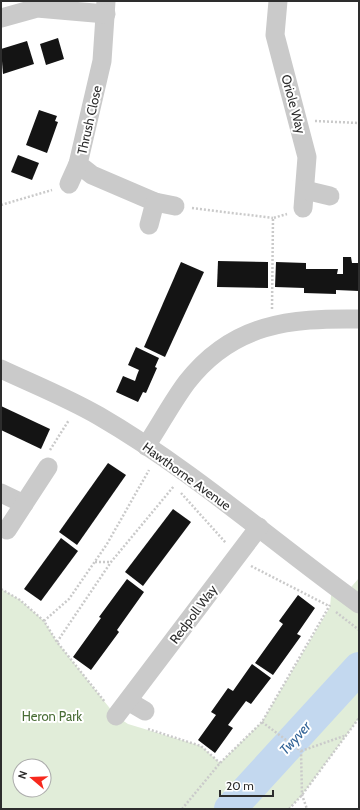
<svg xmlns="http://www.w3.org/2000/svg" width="360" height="810" font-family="Cabin,sans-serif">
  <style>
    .green { fill: #e1edd9; fill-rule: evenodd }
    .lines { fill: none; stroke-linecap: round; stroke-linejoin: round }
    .river { stroke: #c3d8ef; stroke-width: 32 }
    .building { fill: #141414 }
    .path { stroke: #cacaca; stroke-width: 2.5; stroke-dasharray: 2 2; stroke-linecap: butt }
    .street { stroke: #cacaca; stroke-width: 19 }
    .labels { text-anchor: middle; stroke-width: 4; stroke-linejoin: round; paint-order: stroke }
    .street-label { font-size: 13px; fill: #2d2d2d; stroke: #fff }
    .park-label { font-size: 13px; fill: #496d36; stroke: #fff }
    .water-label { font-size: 14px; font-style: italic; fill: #336497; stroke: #fff }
  </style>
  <rect width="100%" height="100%" fill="#fff"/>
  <!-- green -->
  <path class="green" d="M 359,578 L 359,718 L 302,795 L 289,809 L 1,809 L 1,589 L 20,600 L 44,621 L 57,642 L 116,716 L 128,724 L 201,746 L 220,763 L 262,722 L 330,607 L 332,584 L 345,594 ZM 20,766 L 44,766 L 44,790 L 20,790 Z"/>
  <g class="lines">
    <!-- river -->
    <polyline class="river" points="230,809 359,668"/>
  </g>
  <!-- building -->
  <g class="building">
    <polygon points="58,38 64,59 46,65 40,44"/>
    <polygon points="27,41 34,64 3,74 1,49"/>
    <polygon points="39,110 57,116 55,121 58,122 47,153 26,145"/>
    <polygon points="18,155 39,163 32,180 11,172"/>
    <polygon points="343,257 351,257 352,263 359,263 359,291 336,290 336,294 304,293 304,288 275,287 276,262 306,263 306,269 338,269 337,274 343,274"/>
    <polygon points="218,261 268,262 268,288 217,287"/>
    <polygon points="181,262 204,272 165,357 144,347"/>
    <polygon points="136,347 159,358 155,367 157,368 146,393 143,392 138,402 116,392 123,376 135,381 137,375 139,370 128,365"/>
    <polygon points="1,406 50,429 41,449 1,430"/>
    <polygon points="108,463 126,475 77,545 59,532"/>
    <polygon points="173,509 191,522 143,586 125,572"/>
    <polygon points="61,538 78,551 41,601 24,589"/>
    <polygon points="127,579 144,592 117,630 119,632 91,670 73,657 101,618 99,617"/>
    <polygon points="298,595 315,608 297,634 301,636 273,675 255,663 283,624 279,621"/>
    <polygon points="252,664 271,678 251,704 246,701 228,725 233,728 215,753 198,740 216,715 211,712 228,688 233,691"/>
  </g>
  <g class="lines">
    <!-- path -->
    <g class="path">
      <polyline points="315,121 359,123"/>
      <polyline points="1,205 52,190"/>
      <polyline points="192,208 273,218"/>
      <polyline points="272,309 273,218 287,214"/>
      <polyline points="50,450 69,420"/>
      <polyline points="181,493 226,543"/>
      <polyline points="95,562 111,562"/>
      <polyline points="251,566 329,606"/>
      <polyline points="1,589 20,600 44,621 57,642 105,702"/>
      <polyline points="336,612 359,630"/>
      <polyline points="44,621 69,599 107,544 149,470"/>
      <polyline points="57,642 111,562 174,486"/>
      <polyline points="262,722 301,751 302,795 307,809"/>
      <polyline points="148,729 201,746 220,763"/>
      <polyline points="301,751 344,736"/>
      <polyline points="182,809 220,763 262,722 330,605"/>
      <polyline points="289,809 302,795 359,718"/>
    </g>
    <!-- street -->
    <g class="street">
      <polyline points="106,1 102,61 78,164 92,175 155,202 149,225"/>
      <polyline points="278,1 275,35 307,157 303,208"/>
      <polyline points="1,18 37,8 106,14"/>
      <polyline points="69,184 78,164"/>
      <polyline points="305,190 330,196"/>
      <polyline points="155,202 175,206"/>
      <path d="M 1,369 C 33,384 68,398 99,416 C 192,470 273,542 359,604"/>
      <path d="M 146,446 C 160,425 172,402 187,382 C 233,323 290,318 359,319"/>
      <polyline points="1,493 24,504"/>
      <polyline points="7,530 48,467"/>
      <polyline points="128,701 145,711"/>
      <polyline points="116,716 259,527"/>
    </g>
  </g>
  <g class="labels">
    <!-- street labels -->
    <g class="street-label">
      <text transform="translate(294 104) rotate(75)" y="5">Oriole Way</text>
      <text transform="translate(89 120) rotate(-77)" y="5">Thrush Close</text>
      <text transform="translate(187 476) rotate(36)" y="5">Hawthorne Avenue</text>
      <text transform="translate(193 614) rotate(-53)" y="5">Redpoll Way</text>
    </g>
    <!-- park labels -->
    <g class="park-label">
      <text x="52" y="721">Heron Park</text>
    </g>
    <!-- water labels -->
    <g class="water-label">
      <text transform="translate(295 738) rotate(-48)" y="5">Twyver</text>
    </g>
  </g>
  <!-- border -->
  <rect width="360" height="810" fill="none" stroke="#2d2d2d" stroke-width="4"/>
  <!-- north arrow -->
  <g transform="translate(32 778) rotate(289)"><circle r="19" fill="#ffffff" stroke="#ababab"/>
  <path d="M0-3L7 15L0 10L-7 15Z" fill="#f7281d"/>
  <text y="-6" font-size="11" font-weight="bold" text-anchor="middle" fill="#2d2d2d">N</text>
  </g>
  <!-- scale -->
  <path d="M220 790v6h53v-6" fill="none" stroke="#2d2d2d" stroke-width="2"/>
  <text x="226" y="790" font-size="12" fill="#2d2d2d" stroke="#ffffff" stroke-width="3" paint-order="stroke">20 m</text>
</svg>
